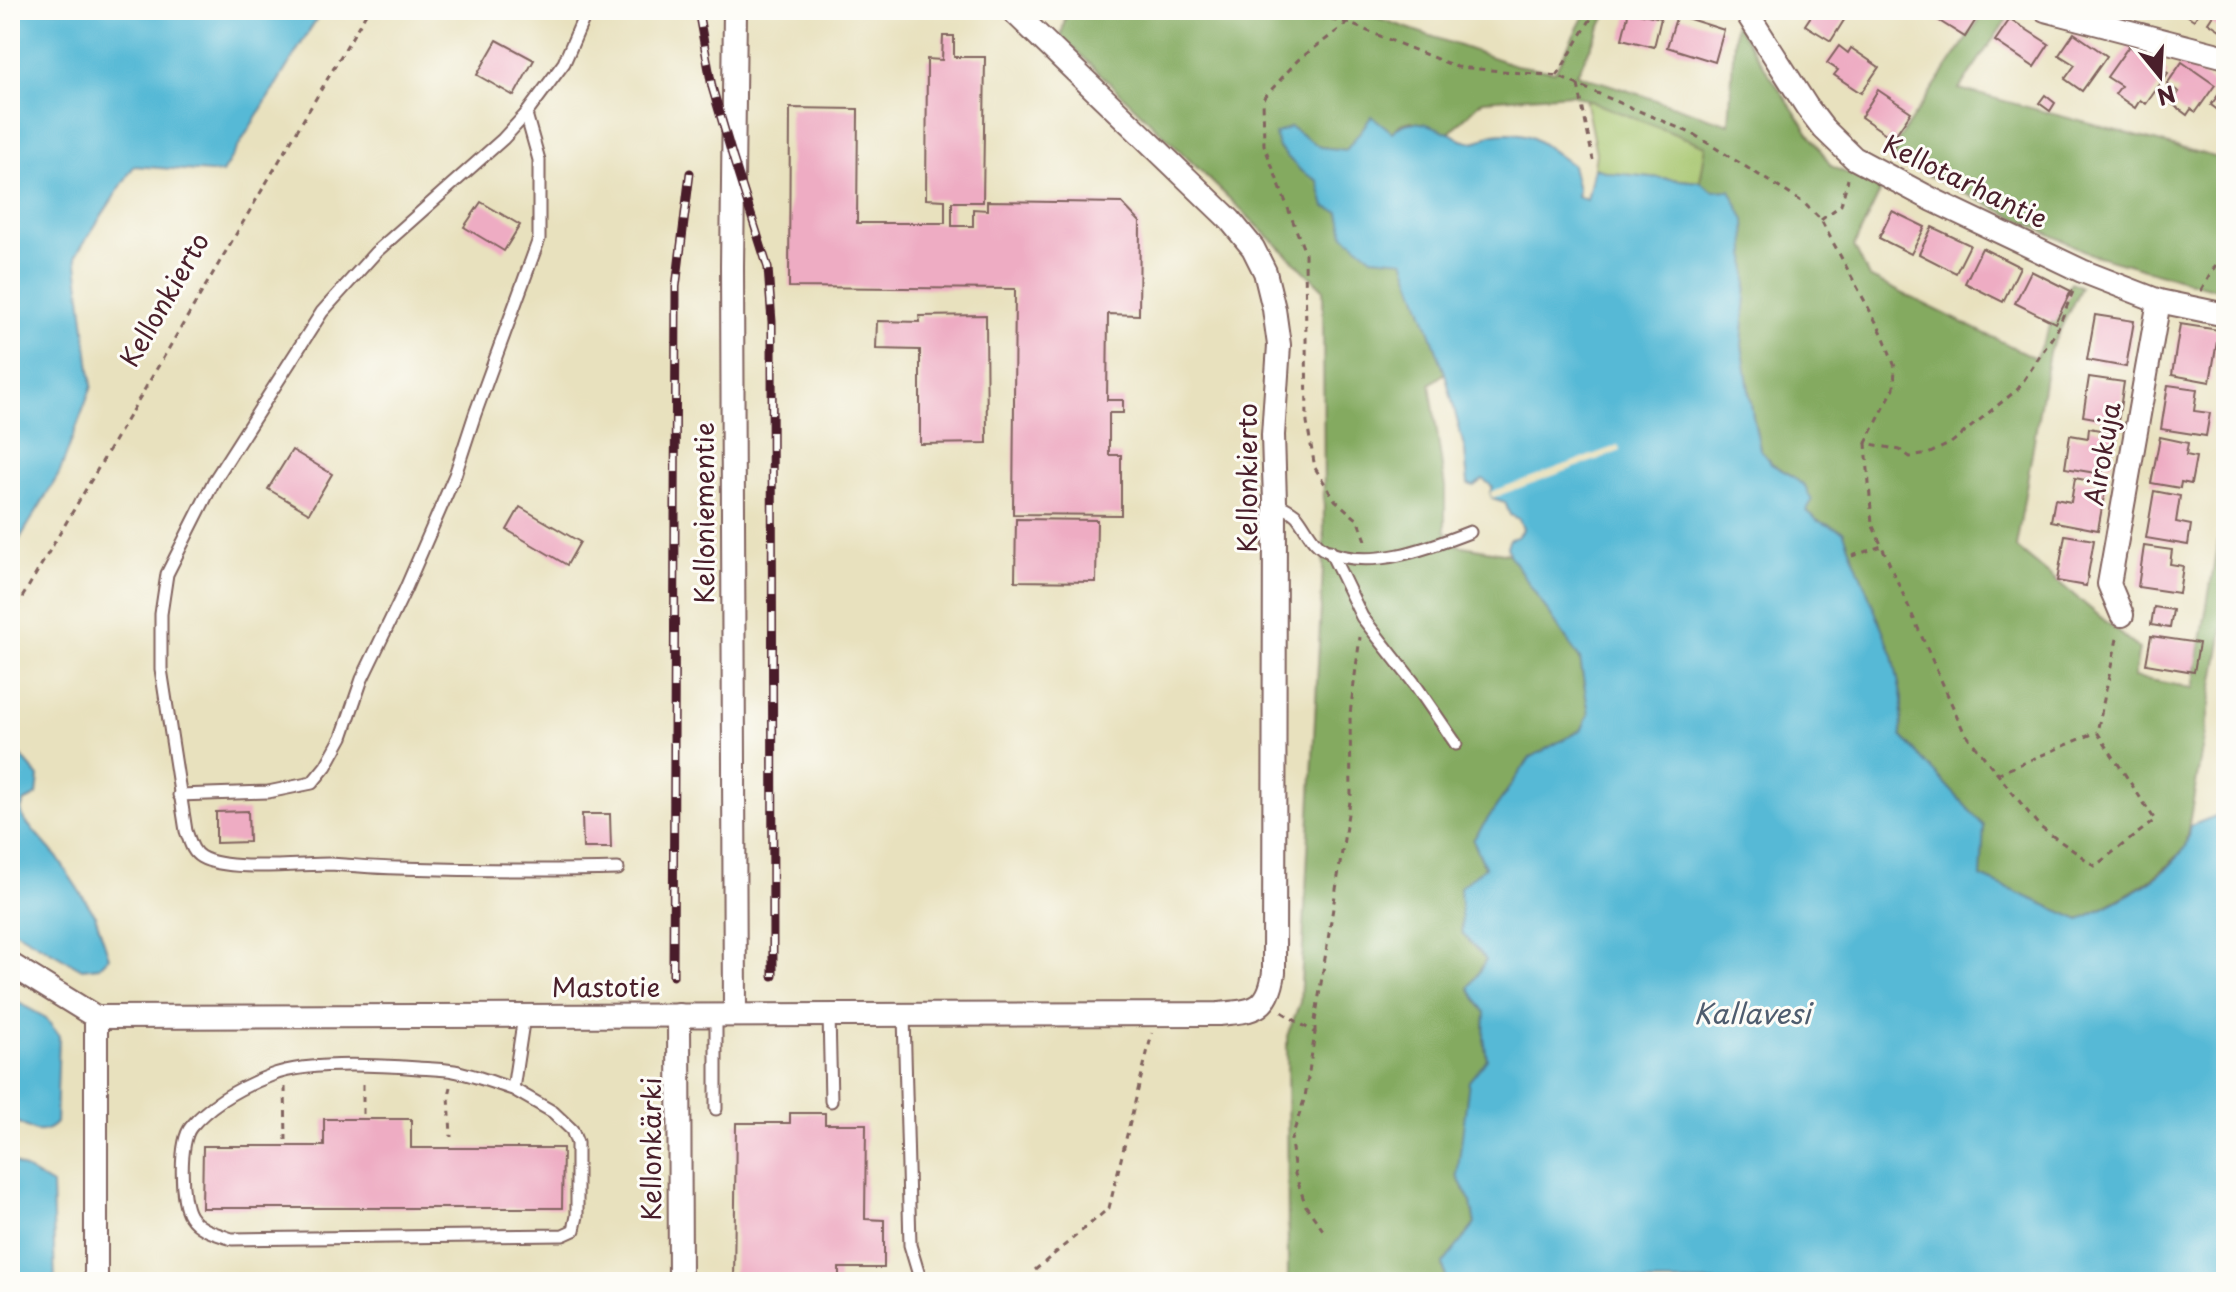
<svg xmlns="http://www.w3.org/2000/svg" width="2236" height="1292" font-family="'Playpen Sans',sans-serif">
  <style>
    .green { fill: #a6c56d; stroke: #78724c; stroke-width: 2 }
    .forest { fill: #84aa60; stroke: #676446; stroke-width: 2 }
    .water { fill: #57b9d6; stroke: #506c80; stroke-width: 2 }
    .pier { fill: #e8e1be }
    .building { fill: #eeacc3 }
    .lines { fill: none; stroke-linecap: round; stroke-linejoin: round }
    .service-casing { stroke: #81635e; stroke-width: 15 }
    .minor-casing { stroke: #81635e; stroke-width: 26 }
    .path { stroke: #81635e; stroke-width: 3; stroke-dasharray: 6 6; stroke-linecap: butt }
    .service { stroke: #fff; stroke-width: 11 }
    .minor { stroke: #fff; stroke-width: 22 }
    .rail-casing { stroke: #4a1f2b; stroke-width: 9 }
    .rail { stroke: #fdfcf7; stroke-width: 6; stroke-dasharray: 18; stroke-linecap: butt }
    .labels { text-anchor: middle; stroke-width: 6; stroke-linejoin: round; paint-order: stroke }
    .street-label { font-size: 26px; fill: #4a1f2b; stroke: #fdfcf7 }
    .water-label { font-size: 28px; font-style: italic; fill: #4f5d6f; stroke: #fdfcf7 }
  </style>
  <rect width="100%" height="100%" fill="#fdfcf7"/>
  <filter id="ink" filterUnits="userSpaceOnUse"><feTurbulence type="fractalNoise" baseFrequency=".0125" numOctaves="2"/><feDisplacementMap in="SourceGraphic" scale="16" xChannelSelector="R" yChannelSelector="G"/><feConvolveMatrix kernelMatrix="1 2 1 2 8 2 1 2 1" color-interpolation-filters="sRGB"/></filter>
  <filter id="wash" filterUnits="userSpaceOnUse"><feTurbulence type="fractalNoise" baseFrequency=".006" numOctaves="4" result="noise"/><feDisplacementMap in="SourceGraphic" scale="32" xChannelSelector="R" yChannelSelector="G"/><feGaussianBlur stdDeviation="1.8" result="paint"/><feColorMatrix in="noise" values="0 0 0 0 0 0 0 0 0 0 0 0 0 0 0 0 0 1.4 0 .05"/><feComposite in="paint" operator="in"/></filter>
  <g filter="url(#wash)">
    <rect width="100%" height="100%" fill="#e8e1be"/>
    <!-- green -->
    <polygon class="green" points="1585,98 1707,146 1700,182 1612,173 1594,168 1596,153"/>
    <!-- forest -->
    <g class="forest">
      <path d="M 1067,10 L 1355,10 L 1515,65 L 1555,71 L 1587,10 L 1609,10 L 1577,74 L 1729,124 L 1735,23 L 1831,166 L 1881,190 L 1854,246 L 1869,277 L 2035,358 L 2071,282 L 2081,287 L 2049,352 L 2016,547 L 2139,649 L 2134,677 L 2193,688 L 2226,493 L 2226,612 L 2185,847 C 2158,882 2118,899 2080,920 L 1980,877 L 1984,826 L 1901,736 L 1902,699 L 1893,656 L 1843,531 L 1818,521 L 1806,511 L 1791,475 L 1771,464 L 1760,449 L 1753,417 L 1742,345 L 1747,282 L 1713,191 L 1700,182 L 1706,146 L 1572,94 L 1483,100 L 1449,133 L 1411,121 L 1401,124 L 1392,132 L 1346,150 L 1320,147 L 1290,127 L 1278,147 L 1301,171 L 1318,181 L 1325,206 L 1339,212 L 1372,257 L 1404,259 L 1445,373 L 1430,384 L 1445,487 L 1445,530 L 1457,545 L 1509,554 L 1580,659 L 1589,714 L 1582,729 L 1530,758 L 1473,840 L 1485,867 L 1462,933 L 1486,960 L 1469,988 L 1485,1013 L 1484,1037 L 1487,1059 L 1457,1176 L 1471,1202 L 1475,1224 L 1443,1264 L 1447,1282 L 1288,1282 L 1287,1036 L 1300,1002 L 1324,549 L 1323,289 L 1061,36 Z"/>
      <polygon points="1986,10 2009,16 1959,89 2226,160 2226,292 2091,254 1887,156"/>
    </g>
    <!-- water -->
    <g class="water">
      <polygon points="10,10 322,10 222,173 134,166 76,255 92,386 59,474 10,555"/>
      <path d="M 1372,116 L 1392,132 C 1410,116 1428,123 1449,133 C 1455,135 1459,140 1465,141 C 1481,144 1482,137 1494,134 C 1505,132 1521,133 1531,137 C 1539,140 1563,159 1572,165 L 1578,190 L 1577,197 L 1587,200 L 1594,168 L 1612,173 L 1700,182 L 1713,191 L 1730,190 L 1745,220 L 1747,282 L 1742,345 L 1753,417 L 1760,449 L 1771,464 L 1791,475 L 1805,487 L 1812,501 L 1806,511 L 1818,521 L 1843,531 L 1893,656 L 1902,699 L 1901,736 L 1984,826 L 1981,877 L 2080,920 C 2113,902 2163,882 2183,850 C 2188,843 2188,834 2190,826 L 2226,812 L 2226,1282 L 1447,1282 L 1443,1264 L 1475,1224 L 1471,1202 L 1457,1176 L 1469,1081 L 1487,1059 L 1484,1037 L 1485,1013 L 1469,988 L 1486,960 L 1462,933 L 1460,887 L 1485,867 L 1473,840 L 1530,758 L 1582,729 L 1589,714 L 1580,659 L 1509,554 L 1507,546 L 1510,539 L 1517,537 L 1523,529 L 1519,519 L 1510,515 L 1505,502 L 1492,498 L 1490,492 L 1493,487 L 1483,479 L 1474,486 L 1468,484 L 1465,451 L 1445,373 L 1404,260 L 1372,257 L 1344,235 L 1339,212 L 1325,207 L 1318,181 L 1301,171 L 1278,147 L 1275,134 L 1290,127 L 1320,147 L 1346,150 Z"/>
      <polygon points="10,743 39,777 37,795 24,802 21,810 24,820 57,857 95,915 109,957 99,967 82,969 10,928"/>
      <path d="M 10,998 L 46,1018 L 59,1036 L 56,1123 C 40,1140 27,1127 10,1117 Z"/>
      <polygon points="10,1160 52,1185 55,1282 10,1282"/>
    </g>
    <!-- pier -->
    <polygon class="pier" points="1619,445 1621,451 1492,498 1490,492"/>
    <g id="blocks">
      <!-- building -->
      <g class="building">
        <polygon points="1815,10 1835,10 1846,17 1831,41 1805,25"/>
        <polygon points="1938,10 1982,10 1965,37 1933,17"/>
        <polygon points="2179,10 2201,10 2194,20"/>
        <polygon points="2216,10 2226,10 2226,34 2208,22"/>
        <polygon points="1629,11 1661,18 1654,47 1622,39"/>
        <polygon points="1677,15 1724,30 1715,62 1667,47"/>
        <polygon points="2010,19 2049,44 2034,67 1995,41"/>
        <polygon points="2074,33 2107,56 2082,91 2065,79 2075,65 2059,55"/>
        <polygon points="943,36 954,36 954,57 985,57 983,202 952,202 952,226 973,226 973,209 987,210 987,201 1122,203 1140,222 1139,315 1108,314 1107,400 1123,400 1123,413 1109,413 1109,455 1121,455 1121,515 1013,514 1015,289 789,287 790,108 858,109 857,223 945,223 945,200 926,199 927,59 942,60"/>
        <polygon points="497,40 534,60 514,96 477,75"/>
        <polygon points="1839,46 1848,53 1851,48 1879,67 1861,93 1834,75 1838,70 1827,63"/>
        <polygon points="2129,46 2168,73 2146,104 2140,100 2135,108 2115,94 2121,86 2107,77"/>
        <polygon points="2182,62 2215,85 2196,112 2191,109 2187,115 2171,103 2179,92 2167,84"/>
        <polygon points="2226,84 2226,116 2211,105"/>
        <polygon points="1878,90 1911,112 1894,137 1898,140 1893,148 1885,142 1889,136 1861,117"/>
        <polygon points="2045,95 2055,103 2050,111 2039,103"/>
        <polygon points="481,202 520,225 504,251 464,227"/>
        <polygon points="1892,211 1925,227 1911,254 1879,238"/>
        <polygon points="1932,227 1970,245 1956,273 1919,254"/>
        <polygon points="1982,248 2020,267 2003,302 1965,283"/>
        <polygon points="2031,271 2071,291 2055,323 2015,303"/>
        <polygon points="986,315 987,443 920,444 920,350 876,349 877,321 920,322 919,316"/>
        <polygon points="2095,315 2134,321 2126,367 2087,360"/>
        <polygon points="2180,324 2219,330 2210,382 2172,375"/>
        <polygon points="2089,377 2124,382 2118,422 2083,416"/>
        <polygon points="2168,385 2197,389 2194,411 2210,413 2206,436 2161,429"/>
        <polygon points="2089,428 2116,433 2111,464 2104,463 2102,474 2065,468 2070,435 2088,438"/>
        <polygon points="2160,437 2188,443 2186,455 2196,457 2191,484 2181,482 2180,488 2151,483"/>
        <polygon points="292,450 332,474 309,513 268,489"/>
        <polygon points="2075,478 2106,484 2098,530 2051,521 2055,499 2071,502"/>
        <polygon points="2154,491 2180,496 2176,522 2191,525 2188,545 2146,538"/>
        <polygon points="520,507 580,542 567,565 507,530"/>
        <polygon points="1016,519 1097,520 1096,582 1015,581"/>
        <polygon points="2065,535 2094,540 2086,586 2057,581"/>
        <polygon points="2144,546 2172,550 2170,564 2183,566 2179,593 2138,587"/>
        <polygon points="2154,607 2173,610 2170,628 2151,625"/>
        <polygon points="2151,636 2199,643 2194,672 2146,664"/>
        <polygon points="248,811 249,842 216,843 216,812"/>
        <polygon points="582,814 610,814 611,848 583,848"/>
        <polygon points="790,1113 825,1113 825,1124 866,1124 865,1219 884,1220 884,1268 839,1268 839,1282 734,1282 736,1123 790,1123"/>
        <polygon points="324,1119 411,1119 411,1148 563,1148 562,1208 202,1208 203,1146 324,1146"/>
      </g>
    </g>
  </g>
  <g filter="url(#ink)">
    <use href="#blocks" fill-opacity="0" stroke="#81635e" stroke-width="2"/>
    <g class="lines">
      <defs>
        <g id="service">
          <path d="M 587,10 L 564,63 L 526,114 L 503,139 L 376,252 L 322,312 L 214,481 L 167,574 L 161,614 L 161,669 L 186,831 C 190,841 192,852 201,857 C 227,872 298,864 329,864 C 352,865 374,868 397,868 C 471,870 544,871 618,869"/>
          <path d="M 1276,503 C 1283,507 1291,510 1297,516 C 1306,527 1311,542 1325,550 C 1367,572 1429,548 1470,532"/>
          <polyline points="1330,551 1362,617 1414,683 1456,744"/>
          <polyline points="179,795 268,792 312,783 326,766 342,737 362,679 405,590 455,475 475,414 539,239 539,160 526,114"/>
          <polyline points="716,1015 716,1109"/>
          <polyline points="829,1015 831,1101"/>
          <polyline points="904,1015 910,1245 921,1282"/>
          <path d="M 513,1089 L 553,1112 L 572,1130 L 577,1143 L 577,1216 L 574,1230 L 563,1235 L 232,1239 C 217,1234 199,1230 190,1216 C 180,1201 179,1141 191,1127 C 211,1103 243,1086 272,1075 C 308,1061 379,1065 418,1068 C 430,1069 443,1069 454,1071 C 474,1075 494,1083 513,1089 L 524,1016"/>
        </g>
        <g id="minor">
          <polyline points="735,10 732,267 735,1015"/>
          <polyline points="1745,10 1807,107 1823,128 1854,158 1933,200 2082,271 2159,301 2226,315"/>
          <polyline points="2045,10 2226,57"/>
          <polyline points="2122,615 2109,584 2159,301"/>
          <path d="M 10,964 L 96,1017 L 1218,1014 C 1253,1011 1269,1011 1274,972 L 1275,502 L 1273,435 L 1279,345 L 1274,309 L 1265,272 L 1253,248 L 1230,220 L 1012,10"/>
          <polyline points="679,1015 680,1282"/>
          <polyline points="96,1017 96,1282"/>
        </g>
      </defs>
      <!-- service casing -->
      <use href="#service" class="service-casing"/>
      <!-- minor casing -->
      <use href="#minor" class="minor-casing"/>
      <!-- path -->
      <g class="path">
        <polyline points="1272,10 1348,23 1457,67 1557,76 1693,134 1804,203 1821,220 1883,335 1895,367 1894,388 1866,443 1900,450 1910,457 1928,454 1951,443 2018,389 2057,330 2074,289"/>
        <polyline points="1348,23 1298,60 1263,99 1264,145 1305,253 1307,423 1315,468 1335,500 1359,521 1368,546"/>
        <polyline points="1557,76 1596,10"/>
        <polyline points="1578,85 1593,160"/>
        <polyline points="1821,220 1841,205 1848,179"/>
        <polyline points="2201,291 2223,252 2226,250"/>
        <polyline points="1866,443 1872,524 1964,732 2040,827 2095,866 2155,820 2097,732 2118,634"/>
        <polyline points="1852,556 1882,546"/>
        <polyline points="10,618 368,10"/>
        <polyline points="1997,774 2097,732"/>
        <polyline points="1282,1012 1315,1033 1305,1097 1291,1140 1295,1174 1306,1206 1325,1233"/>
        <polyline points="1315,1033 1315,1021 1351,795 1350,714 1360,637"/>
        <polyline points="285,1087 286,1140"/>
        <polyline points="451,1087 449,1095 451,1137"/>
        <polyline points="363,1114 363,1082"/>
        <polyline points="1035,1282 1035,1270 1109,1208 1152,1033"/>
      </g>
      <!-- service -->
      <use href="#service" class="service"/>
      <!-- minor -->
      <use href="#minor" class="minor"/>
      <defs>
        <g id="rail">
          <polyline points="698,10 712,87 733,158 768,268 772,322 773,976"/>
          <polyline points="673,976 676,287 690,173"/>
        </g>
      </defs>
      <!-- rail casing -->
      <use href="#rail" class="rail-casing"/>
      <!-- rail -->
      <use href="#rail" class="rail"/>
    </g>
  </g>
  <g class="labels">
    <!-- street labels -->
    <g class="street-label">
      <text transform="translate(1965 182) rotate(26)" y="9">Kellotarhantie</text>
      <text transform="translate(165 300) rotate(-60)" y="9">Kellonkierto</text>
      <text transform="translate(2103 454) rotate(-80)" y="9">Airokuja</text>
      <text transform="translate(1248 478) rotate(-90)" y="9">Kellonkierto</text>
      <text transform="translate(705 513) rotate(-90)" y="9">Kelloniementie</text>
      <text x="606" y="997">Mastotie</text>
      <text transform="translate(652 1149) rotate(-90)" y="9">Kellonkärki</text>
    </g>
    <!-- water labels -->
    <g class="water-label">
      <text x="1752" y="1024">Kallavesi</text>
    </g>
  </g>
  <!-- margin -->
  <rect width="2236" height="1292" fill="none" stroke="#fdfcf7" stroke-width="40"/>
  <!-- north arrow -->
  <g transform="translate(2160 76) rotate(162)" stroke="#fdfcf7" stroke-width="6" paint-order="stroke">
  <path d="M0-6L14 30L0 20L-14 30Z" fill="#4a1f2b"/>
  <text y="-12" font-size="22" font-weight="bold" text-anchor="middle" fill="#4a1f2b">N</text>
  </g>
</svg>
